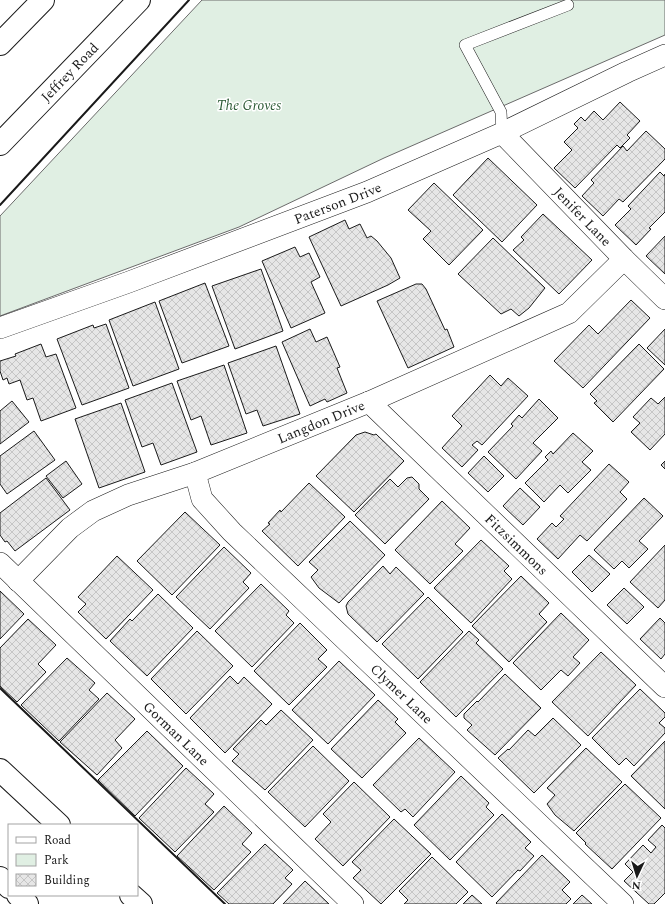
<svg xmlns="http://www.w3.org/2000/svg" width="665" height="904" font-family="Spectral,serif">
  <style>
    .green { fill: #e0efe3; stroke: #6a6a6a }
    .building { fill: url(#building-cross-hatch); stroke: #1a1a1a }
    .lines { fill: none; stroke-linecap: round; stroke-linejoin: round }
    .service-casing { stroke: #1a1a1a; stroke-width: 12 }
    .minor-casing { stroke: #1a1a1a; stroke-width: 22 }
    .primary-casing { stroke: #1a1a1a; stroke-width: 24 }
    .service { stroke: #fff; stroke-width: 11 }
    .minor { stroke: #fff; stroke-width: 21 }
    .primary { stroke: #fff; stroke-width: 22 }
    .wall { stroke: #1a1a1a; stroke-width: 2 }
    .labels { text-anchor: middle; stroke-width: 3; stroke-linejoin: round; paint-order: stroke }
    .street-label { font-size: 14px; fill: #1a1a1a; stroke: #fff }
    .park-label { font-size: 14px; font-style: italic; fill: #2b5a34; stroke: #fff }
  </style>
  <defs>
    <pattern id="building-cross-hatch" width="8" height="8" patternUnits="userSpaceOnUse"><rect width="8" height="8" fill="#e6e6e6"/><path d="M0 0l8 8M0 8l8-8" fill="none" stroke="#c5c5c5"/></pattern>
  </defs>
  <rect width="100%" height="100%" fill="#fff"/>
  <!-- green -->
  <polygon class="green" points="202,0 665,0 665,35 384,158 239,227 0,316 0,216"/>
  <!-- building -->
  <g class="building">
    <polygon points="620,102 640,121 627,135 630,138 620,148 617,145 575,188 554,168 572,150 564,142 578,128 574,124 581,117 585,121 594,111 603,120"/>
    <polygon points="646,131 665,149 665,159 623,202 619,199 603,216 582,196 594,183 591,180 623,146 627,151"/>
    <polygon points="488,158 537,205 502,242 453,195"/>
    <polygon points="660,172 664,176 665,174 665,212 649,228 651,229 636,245 615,225 631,209 628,206"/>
    <polygon points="434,183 483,230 449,265 423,239 431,231 408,210"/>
    <polygon points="543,214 592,260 559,294 513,250 524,240 521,237"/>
    <polygon points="345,220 349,229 360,224 367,238 371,236 377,241 391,258 400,278 388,285 341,306 309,237"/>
    <polygon points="665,236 665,274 646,256"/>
    <polygon points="493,238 545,288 529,308 519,316 511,309 501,314 458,274"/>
    <polygon points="295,247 300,257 309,253 320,277 311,282 325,313 291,328 262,261"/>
    <polygon points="261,269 283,331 235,349 212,286"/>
    <polygon points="205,283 229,346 182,363 159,301"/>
    <polygon points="416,284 422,284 426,289 445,330 447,329 454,347 408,368 377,301"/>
    <polygon points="631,300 650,318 583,388 554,361 589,325 598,334"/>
    <polygon points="155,302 179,369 133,386 109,320"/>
    <polygon points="106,324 129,388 82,405 57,339 93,325 94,328"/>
    <polygon points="310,329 316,342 327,337 340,367 337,368 347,393 327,402 325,399 310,406 282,342"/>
    <polygon points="665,329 665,365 647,348"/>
    <polygon points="41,344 46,357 56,354 76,408 41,421 33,398 27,400 20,380 9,384 7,378 3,380 0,371 0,361 16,356 15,354"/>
    <polygon points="639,344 664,369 613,422 594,403 597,401 590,394"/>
    <polygon points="276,346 300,414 263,426 257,410 246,414 228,363"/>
    <polygon points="224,365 247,433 211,445 201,416 191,420 177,381"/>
    <polygon points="490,375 501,386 508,378 528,396 482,445 477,441 472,445 478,450 462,467 442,448 462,426 452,416"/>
    <polygon points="172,383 197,452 161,465 153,443 142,447 125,400"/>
    <polygon points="665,397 665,434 650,450 631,432 640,423 633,417 651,398 658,404"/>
    <polygon points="539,399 558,418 533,443 542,451 516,479 488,452 513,426 511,424 519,415 522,418"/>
    <polygon points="12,401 29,422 0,444 0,411"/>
    <polygon points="121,403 145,472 99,488 75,419"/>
    <polygon points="34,431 55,460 7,494 0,484 0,456"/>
    <polygon points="365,432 374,435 376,434 404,461 354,512 316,476 356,435"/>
    <polygon points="573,433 593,451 582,462 591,470 568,493 560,485 544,502 525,483 548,460 545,457 551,451 553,454"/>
    <polygon points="484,456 504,476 488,492 468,473"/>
    <polygon points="66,461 82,484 63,498 46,476"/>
    <polygon points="665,461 665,469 661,465"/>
    <polygon points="609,464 629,482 620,492 627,499 587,541 580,535 558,559 537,539 552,523 556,527 564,519 560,516"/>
    <polygon points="412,477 419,484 419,489 429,499 385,544 355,515 390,479 398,487 407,478"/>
    <polygon points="46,478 70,510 15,551 7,541 5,542 0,535 0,513"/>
    <polygon points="309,483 345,517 298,566 262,531 270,524 268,523 280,510 281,512"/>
    <polygon points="520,488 540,507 523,525 503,506"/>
    <polygon points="644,498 663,516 639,541 648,549 629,568 622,561 614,569 594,550"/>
    <polygon points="442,501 470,528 455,544 463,551 430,584 395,550"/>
    <polygon points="185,512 220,545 172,595 137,561"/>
    <polygon points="350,521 385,555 339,603 319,588 311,577 318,570 309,562"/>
    <polygon points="481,540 509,566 504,571 512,579 471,623 434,588"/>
    <polygon points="665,545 665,600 658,608 630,582"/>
    <polygon points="224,547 251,573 243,582 249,588 210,629 176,597"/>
    <polygon points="589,555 610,574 592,592 572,572"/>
    <polygon points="117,556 153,590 106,639 78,612 86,604 78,597"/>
    <polygon points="383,566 390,574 396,567 424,594 377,642 348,614 346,606 348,602"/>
    <polygon points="521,576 549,603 539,614 547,622 509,662 472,626"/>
    <polygon points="261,584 289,611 286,615 294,623 252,667 215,631"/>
    <polygon points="624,588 644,607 627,624 607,605"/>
    <polygon points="0,591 24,614 0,639"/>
    <polygon points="158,594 193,628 147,676 110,641 130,619 132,621"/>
    <polygon points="428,597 463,632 418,679 382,644"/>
    <polygon points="561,613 589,640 573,657 580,663 568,676 561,670 541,690 513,663"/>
    <polygon points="660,618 665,623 665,654 661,659 640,639"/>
    <polygon points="28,619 56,645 38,664 46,672 17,702 0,686 0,648"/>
    <polygon points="300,623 327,650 318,659 327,667 289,705 254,671"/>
    <polygon points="197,631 233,666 186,714 151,679"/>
    <polygon points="469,631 479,640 476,643 503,669 456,717 420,682"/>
    <polygon points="601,652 636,685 588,736 552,702"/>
    <polygon points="67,658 95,683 89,690 99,699 59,741 21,705"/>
    <polygon points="339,661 375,695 328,744 292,710"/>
    <polygon points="505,674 541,708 495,755 467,730 472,725 464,718 464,714 477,701 478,702"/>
    <polygon points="230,676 238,684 244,677 272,704 225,753 190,718"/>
    <polygon points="640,689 665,713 665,717 659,723 665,728 665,733 634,766 626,758 619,765 592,738"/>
    <polygon points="107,693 135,719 115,740 122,748 97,775 60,742"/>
    <polygon points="378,700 398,719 395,722 406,733 362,778 331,749"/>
    <polygon points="281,710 313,740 265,790 232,761 239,754 233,749 261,720 266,725"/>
    <polygon points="553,718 581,745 534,793 498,758 508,749 509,750 528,730 535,736"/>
    <polygon points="147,731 183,766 135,816 98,780"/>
    <polygon points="419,738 455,772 413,817 405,809 401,812 373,785"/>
    <polygon points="665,741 665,809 631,776"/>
    <polygon points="313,746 349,781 305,827 268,792"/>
    <polygon points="586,748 622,782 574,831 555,815 547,804 555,795 547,788"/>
    <polygon points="186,768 214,794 205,804 214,812 175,852 139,818"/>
    <polygon points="461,776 489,803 486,807 494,815 450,860 414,825"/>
    <polygon points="354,782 390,817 343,866 315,839 331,822 323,814"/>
    <polygon points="625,784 661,818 612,869 585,844 586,843 576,833"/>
    <polygon points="224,806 252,833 242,844 251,852 214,890 177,856"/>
    <polygon points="502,814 531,842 525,848 534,856 520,871 518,870 492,897 456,862"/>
    <polygon points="394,819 431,854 381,904 353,878 361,870 352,862"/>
    <polygon points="662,825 665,828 665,893 654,904 649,904 624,881 633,872 625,864 643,845 651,853 656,847 648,840"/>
    <polygon points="265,844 293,870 285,878 292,884 273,904 229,904 217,893"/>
    <polygon points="542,855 570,882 562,890 571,899 566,904 497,904 496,903"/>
    <polygon points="432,857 468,892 456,904 404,904 408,900 399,891"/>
    <polygon points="305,881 329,904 283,904"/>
    <polygon points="472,895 482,904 463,904"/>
    <polygon points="582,895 592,904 573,904"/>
  </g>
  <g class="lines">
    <defs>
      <polyline id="service" points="502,133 501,112 465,45 568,5"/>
      <g id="minor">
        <path id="s1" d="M 502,133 L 624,259 L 665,299"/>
        <path id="s2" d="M 0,328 L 129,282 L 367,192 L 502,133 L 627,72 L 665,55"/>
        <path id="s3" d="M 369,402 L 665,687"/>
        <path id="s4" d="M 195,473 L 202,499 L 232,532 L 623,904"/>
        <path id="s5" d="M 0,563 L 353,904"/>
        <path id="s6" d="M 18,581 L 70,528 L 93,511 L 128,495 L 195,473 L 369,402 L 569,313 L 624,259"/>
      </g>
      <g id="primary">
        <polyline points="0,44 43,0"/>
        <path id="s7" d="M 0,144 L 139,0"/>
        <polyline points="0,770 59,825"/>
        <polyline points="0,878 9,887"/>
        <polyline points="18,895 27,904"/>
        <polyline points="131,895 141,904"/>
      </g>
    </defs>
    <!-- service casing -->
    <use href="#service" class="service-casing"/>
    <!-- minor casing -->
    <use href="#minor" class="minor-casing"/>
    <!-- primary casing -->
    <use href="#primary" class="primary-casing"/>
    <!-- service -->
    <use href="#service" class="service"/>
    <!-- minor -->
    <use href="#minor" class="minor"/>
    <!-- primary -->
    <use href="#primary" class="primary"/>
    <!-- wall -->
    <g class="wall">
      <polyline points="0,205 189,0"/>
      <polyline points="0,688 225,904"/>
    </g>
  </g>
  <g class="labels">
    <!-- street labels -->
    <g class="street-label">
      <text dy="5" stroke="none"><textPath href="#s7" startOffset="100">Jeffrey Road</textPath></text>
      <text dy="5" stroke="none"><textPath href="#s2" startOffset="360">Paterson Drive</textPath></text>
      <text dy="5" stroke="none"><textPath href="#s1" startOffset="116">Jenifer Lane</textPath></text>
      <text dy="5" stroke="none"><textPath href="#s6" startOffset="348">Langdon Drive</textPath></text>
      <text dy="5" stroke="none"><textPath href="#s3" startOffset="205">Fitzsimmons</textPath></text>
      <text dy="5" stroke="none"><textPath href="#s4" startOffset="306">Clymer Lane</textPath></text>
      <text dy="5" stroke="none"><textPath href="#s5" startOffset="245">Gorman Lane</textPath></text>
    </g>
    <!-- park labels -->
    <g class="park-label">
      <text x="249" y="110">The Groves</text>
    </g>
  </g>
  <!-- legend -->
  <rect x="8" y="824" width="130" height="72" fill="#ffffff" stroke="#a3a3a3"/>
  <rect x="16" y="837" width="20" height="6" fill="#ffffff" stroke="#a3a3a3"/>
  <text x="44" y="844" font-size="12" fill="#1a1a1a">Road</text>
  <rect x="16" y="854" width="20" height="12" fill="#e0efe3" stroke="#a3a3a3"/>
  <text x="44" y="864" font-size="12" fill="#1a1a1a">Park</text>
  <rect x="16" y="874" width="20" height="12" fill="url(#building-cross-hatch)" stroke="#a3a3a3"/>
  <text x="44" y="884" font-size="12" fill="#1a1a1a">Building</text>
  <!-- north arrow -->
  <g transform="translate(637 876) rotate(184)" stroke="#ffffff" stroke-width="3" paint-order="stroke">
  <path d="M0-3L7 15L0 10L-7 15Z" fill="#1a1a1a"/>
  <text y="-6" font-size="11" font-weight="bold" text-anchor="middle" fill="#1a1a1a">N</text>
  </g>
</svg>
